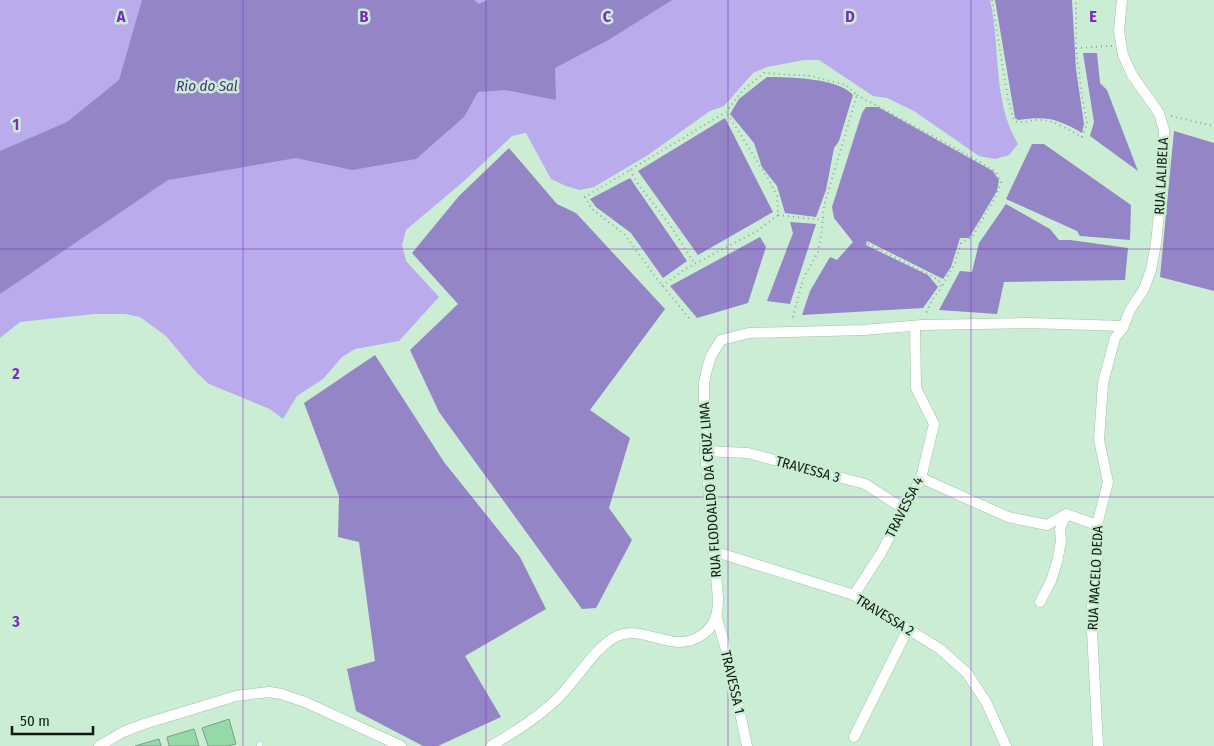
<svg xmlns="http://www.w3.org/2000/svg" width="1214" height="746" font-family="'Fira Sans Condensed',sans-serif">
  <style>
    .green { fill: #b9abec }
    .water { fill: #9485c6 }
    .building { fill: #96d9a9; stroke: #7d9d85 }
    .lines { fill: none; stroke-linecap: round; stroke-linejoin: round }
    .service-casing { stroke: #a2c2aa; stroke-width: 6 }
    .minor-casing { stroke: #a2c2aa; stroke-width: 11 }
    .path { stroke: #8ea996; stroke-width: 2; stroke-dasharray: 1 4; stroke-linecap: butt }
    .service { stroke: #fff; stroke-width: 5 }
    .minor { stroke: #fff; stroke-width: 10 }
    .grid { fill: none; stroke: #7b2cbf; stroke-width: 1; stroke-opacity: 0.55 }
    .labels { text-anchor: middle; stroke-width: 5; stroke-linejoin: round; paint-order: stroke }
    .street-label { font-size: 14px; fill: #0e1a12; stroke: #cbedd4 }
    .water-label { font-size: 15px; font-style: italic; fill: #472e7c; stroke: #cbedd4 }
    .grid-label { font-size: 16px; text-anchor: middle; font-weight: bold; fill: #7b2cbf; stroke: #cbedd4; stroke-width: 5; stroke-linejoin: round; paint-order: stroke }
  </style>
  <rect width="100%" height="100%" fill="#cbedd4"/>
  <!-- green -->
  <path class="green" d="M 0,0 L 990,0 C 1001,47 992,101 1018,144 L 1009,155 L 995,159 L 979,156 L 914,111 L 887,98 L 873,96 L 819,60 L 804,60 L 767,67 L 753,73 L 724,106 L 710,111 L 648,155 L 594,187 L 580,190 L 566,186 L 551,179 L 526,133 L 512,136 L 464,181 L 406,230 L 402,245 L 406,261 L 439,297 L 399,341 L 355,349 L 342,357 L 323,379 L 297,396 L 283,419 L 270,409 L 209,384 L 197,373 L 166,336 L 140,317 L 125,314 L 94,314 L 20,322 L 0,338 Z"/>
  <!-- water -->
  <g class="water">
    <polygon points="142,0 474,0 479,4 487,0 672,0 610,39 555,68 556,100 505,90 478,92 464,117 416,159 352,170 296,158 168,180 0,294 0,151 67,122 119,80"/>
    <path d="M 995,0 L 1072,0 L 1076,69 L 1084,124 L 1082,133 C 1057,118 1046,116 1018,120 L 1015,118 Z"/>
    <polygon points="1083,53 1097,53 1100,83 1107,90 1138,171 1090,136 1094,122"/>
    <path d="M 767,77 C 789,77 838,78 853,95 L 839,141 L 834,148 L 826,190 L 816,217 L 785,213 L 777,186 L 762,167 L 754,143 L 730,114 L 739,99 Z"/>
    <polygon points="866,107 878,107 993,171 999,180 997,191 969,238 960,238 951,267 943,279 867,241 866,245 928,275 938,287 923,308 802,315 810,291 830,257 837,260 853,242 834,218 832,207 862,113"/>
    <polygon points="725,118 773,212 698,255 638,171"/>
    <polygon points="1174,131 1214,143 1214,291 1160,277"/>
    <polygon points="1032,144 1044,144 1131,205 1130,240 1080,236 1077,231 1006,199"/>
    <polygon points="509,148 557,204 576,213 665,309 590,410 630,438 609,508 632,540 596,608 582,609 439,412 410,350 458,304 412,253 459,196"/>
    <polygon points="630,178 687,261 663,278 631,233 596,207 590,199"/>
    <polygon points="1006,204 1050,229 1059,240 1070,240 1128,248 1125,280 1004,282 997,314 939,310 960,271 972,272 979,243"/>
    <polygon points="790,222 816,224 790,304 767,301 793,233"/>
    <polygon points="760,237 766,247 748,303 697,318 670,286"/>
    <polygon points="375,355 444,462 520,557 546,609 465,656 501,717 438,746 423,746 356,711 347,669 375,661 359,542 338,537 339,496 304,403"/>
  </g>
  <!-- building -->
  <g class="building">
    <polygon points="229,719 236,744 228,746 208,746 202,728"/>
    <polygon points="194,729 199,746 169,746 167,737"/>
    <polygon points="159,739 161,746 135,746"/>
  </g>
  <g class="lines">
    <defs>
      <polyline id="service" points="259,746 260,744"/>
      <g id="minor">
        <polyline points="705,451 748,453 865,484 904,509"/>
        <polyline points="921,478 1008,517 1047,525 1066,514 1097,525"/>
        <polyline points="713,551 854,595 940,649 967,673 986,702 1006,746"/>
        <polyline points="854,595 881,553 921,478 934,424 916,388 915,326"/>
        <polyline points="1040,602 1051,581 1057,562 1061,541 1060,529 1066,514"/>
        <polyline points="717,619 728,656 747,746"/>
        <polyline points="854,737 908,629"/>
        <polyline points="99,746 123,732 144,724 236,696 269,692 281,694 305,702 401,746"/>
        <path d="M 491,746 C 515,732 539,717 559,697 C 575,681 597,645 617,636 C 645,624 673,655 702,635 C 716,625 718,614 718,598 L 705,451 L 704,400 L 704,383 L 707,369 L 711,356 L 721,340 L 749,333 L 864,330 L 922,325 L 1029,323 L 1123,326"/>
        <polyline points="1098,746 1092,631 1092,605 1097,565 1097,525 1108,482 1099,440 1103,383 1115,338 1123,328 1130,310 1144,289 1151,270 1156,243 1164,166 1164,130 1159,113 1132,75 1123,55 1119,31 1122,0"/>
      </g>
    </defs>
    <!-- service casing -->
    <use href="#service" class="service-casing"/>
    <!-- minor casing -->
    <use href="#minor" class="minor-casing"/>
    <!-- path -->
    <g class="path">
      <path d="M 992,0 L 1008,99 L 1014,121 C 1022,124 1030,120 1038,120 C 1053,119 1069,130 1082,137 L 1087,123 L 1082,96 L 1076,48 L 1076,0"/>
      <polyline points="1076,48 1112,46"/>
      <polyline points="857,95 973,158 996,172 1001,182 997,194 972,237 961,243 955,263 941,288"/>
      <polyline points="1171,116 1214,126"/>
      <polyline points="630,170 638,184 670,225 694,263"/>
      <polyline points="778,215 823,220"/>
      <polyline points="868,244 932,276 940,282 941,288 932,300 926,314"/>
      <polyline points="662,286 685,269 757,231 778,215 777,196 769,180 727,113"/>
      <polyline points="689,318 654,275 625,235 591,208 585,197 726,112 743,90 764,73 811,76 846,85 857,95 824,206 822,229 818,252 803,279 792,321"/>
    </g>
    <!-- service -->
    <use href="#service" class="service"/>
    <!-- minor -->
    <use href="#minor" class="minor"/>
  </g>
  <!-- grid -->
  <path class="grid" d="M 243,0 L 243,746M 486,0 L 486,746M 728,0 L 728,746M 971,0 L 971,746M 0,249 L 1214,249M 0,497 L 1214,497"/>
  <g class="labels">
    <!-- street labels -->
    <g class="street-label">
      <text transform="translate(1161 176) rotate(-87)" y="5">RUA LALIBELA</text>
      <text transform="translate(808 469) rotate(15)" y="5">TRAVESSA 3</text>
      <text transform="translate(710 490) rotate(-94)" y="5">RUA FLODOALDO DA CRUZ LIMA</text>
      <text transform="translate(904 507) rotate(-63)" y="5">TRAVESSA 4</text>
      <text transform="translate(1095 578) rotate(-87)" y="5">RUA MACELO DEDA</text>
      <text transform="translate(885 615) rotate(31)" y="5">TRAVESSA 2</text>
      <text transform="translate(733 682) rotate(77)" y="5">TRAVESSA 1</text>
    </g>
    <!-- water labels -->
    <g class="water-label">
      <text x="207" y="91">Rio do Sal</text>
    </g>
  </g>
  <g class="grid-label">
    <text x="121" y="22">A</text>
    <text x="364" y="22">B</text>
    <text x="607" y="22">C</text>
    <text x="850" y="22">D</text>
    <text x="1093" y="22">E</text>
    <text x="16" y="130">1</text>
    <text x="16" y="379">2</text>
    <text x="16" y="627">3</text>
  </g>
  <!-- scale -->
  <path d="M12 726v8h81v-8" fill="none" stroke="#0e1a12" stroke-width="2.5"/>
  <text x="20" y="726" font-size="15" fill="#0e1a12" stroke="#cbedd4" stroke-width="4" paint-order="stroke">50 m</text>
</svg>
